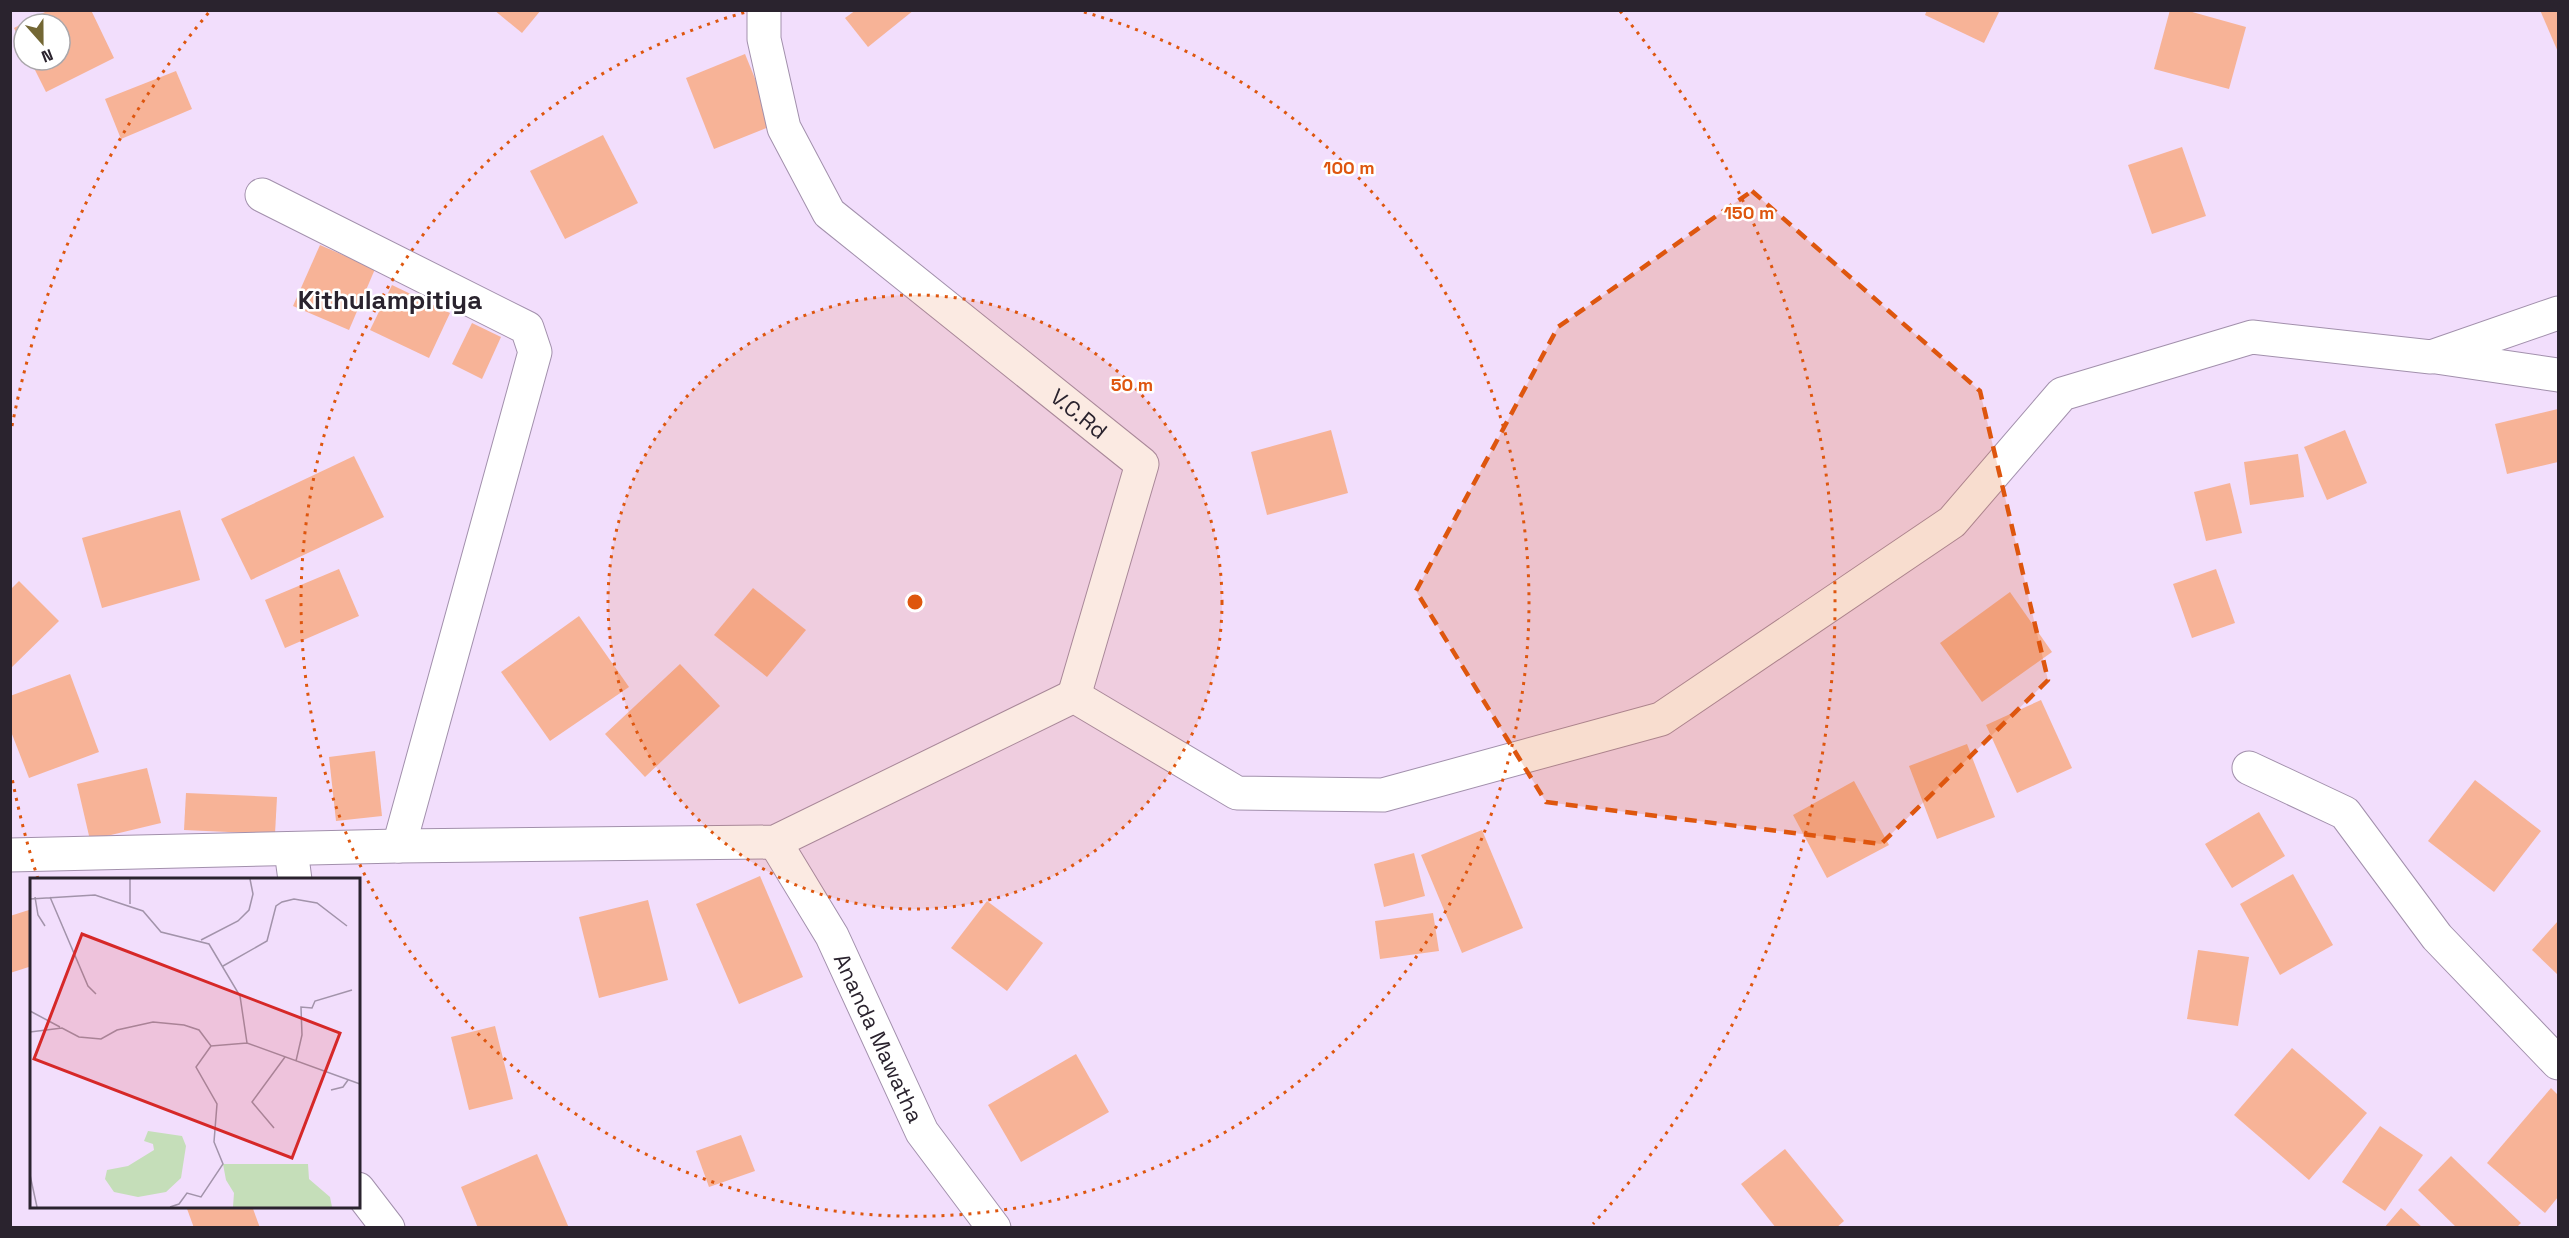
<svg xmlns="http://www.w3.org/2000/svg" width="2569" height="1238" font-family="'Space Grotesk',sans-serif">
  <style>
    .building { fill: #f7b397 }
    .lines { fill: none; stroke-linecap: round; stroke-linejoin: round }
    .street-casing { stroke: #a290ac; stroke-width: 35 }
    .street { stroke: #fff; stroke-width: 33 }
    .marked { fill: #de560e; fill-opacity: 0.2; stroke: #de560e; stroke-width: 4.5; stroke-dasharray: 12 8; stroke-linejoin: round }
    .ring { fill: none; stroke: #de560e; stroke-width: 3; stroke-dasharray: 3 6 }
    .labels { text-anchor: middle; stroke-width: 5; stroke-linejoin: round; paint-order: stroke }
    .street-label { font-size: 22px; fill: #2a232e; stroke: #fff }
    .quarter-label { font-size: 26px; font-weight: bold; fill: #2a232e; stroke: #fff }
    .inset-road { fill: none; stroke: #a293aa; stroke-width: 1.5 }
    .view { fill: #d62828; fill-opacity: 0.15; stroke: #d62828; stroke-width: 3 }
    .inset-edge { fill: none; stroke: #2a232e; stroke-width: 3 }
    .centre { fill: #de560e; stroke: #fff; stroke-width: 3 }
    .ring-label { font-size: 18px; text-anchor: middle; font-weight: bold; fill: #de560e; stroke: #fff; stroke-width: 5; stroke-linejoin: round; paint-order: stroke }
  </style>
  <rect width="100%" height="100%" fill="#f2defc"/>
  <!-- building -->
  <g class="building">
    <polygon points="49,10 91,10 114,58 46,92 30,60 60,60 60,24 24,24 24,48 14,28"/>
    <polygon points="494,10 541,10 522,33"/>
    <polygon points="856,10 914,10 868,47 845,18"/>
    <polygon points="1927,10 2000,10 1984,43 1925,15"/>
    <polygon points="2170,10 2185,10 2246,27 2229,89 2154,69"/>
    <polygon points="2540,10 2558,10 2558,52"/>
    <polygon points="745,54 774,125 714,149 686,78"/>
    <polygon points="176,71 192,109 121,139 105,99"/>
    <polygon points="603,135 638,203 565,239 530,171"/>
    <polygon points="2182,147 2206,216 2152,234 2128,165"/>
    <polygon points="320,245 375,269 349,330 293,306"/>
    <polygon points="392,285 450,313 429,358 370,330"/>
    <polygon points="472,323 501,337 482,379 452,364"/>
    <polygon points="2558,409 2558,462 2507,474 2495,424"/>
    <polygon points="1331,430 1348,493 1267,515 1251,452"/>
    <polygon points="2345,430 2367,483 2327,500 2304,447"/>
    <polygon points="2298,454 2304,497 2250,505 2244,462"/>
    <polygon points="354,456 384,517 251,580 221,519"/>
    <polygon points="2230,483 2242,533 2206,541 2194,492"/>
    <polygon points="180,510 200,580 102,608 82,538"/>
    <polygon points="339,569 359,616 285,648 265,600"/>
    <polygon points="2216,569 2235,623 2192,638 2173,584"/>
    <polygon points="19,581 59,621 10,669 10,590"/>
    <polygon points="753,588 806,630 767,677 714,635"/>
    <polygon points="2010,592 2052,652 1982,702 1940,643"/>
    <polygon points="579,616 629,687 550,741 501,672"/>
    <polygon points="680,664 720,706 645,777 605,734"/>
    <polygon points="70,674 99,752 29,778 10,729 10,696"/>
    <polygon points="2041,700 2072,768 2017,793 1986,725"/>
    <polygon points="1967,744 1995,817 1937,839 1909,766"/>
    <polygon points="375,751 382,816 336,821 329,757"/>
    <polygon points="147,768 161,823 90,840 77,784"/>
    <polygon points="2475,780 2541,831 2494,892 2428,841"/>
    <polygon points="1854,781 1889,845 1827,878 1793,815"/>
    <polygon points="186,793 277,797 275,834 184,830"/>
    <polygon points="2259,812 2285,856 2232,888 2205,844"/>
    <polygon points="1482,830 1523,928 1462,953 1421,855"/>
    <polygon points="1414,853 1425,896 1384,907 1374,864"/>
    <polygon points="2293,874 2333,945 2280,975 2240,904"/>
    <polygon points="760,876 803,977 739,1004 696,904"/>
    <polygon points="648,900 668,980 599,998 579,917"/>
    <polygon points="987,901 1043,943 1007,991 951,948"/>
    <polygon points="32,909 32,966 10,973 10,916"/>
    <polygon points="1433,913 1439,951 1380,959 1375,921"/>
    <polygon points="2558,921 2558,975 2532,950"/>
    <polygon points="2198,950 2249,957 2238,1026 2187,1019"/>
    <polygon points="495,1026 513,1099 469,1110 451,1037"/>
    <polygon points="2292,1048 2367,1113 2309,1180 2234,1115"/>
    <polygon points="1076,1054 1109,1112 1021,1162 988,1105"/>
    <polygon points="2551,1088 2558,1095 2558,1197 2545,1213 2487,1163"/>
    <polygon points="2380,1126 2423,1155 2385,1211 2342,1182"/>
    <polygon points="741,1135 755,1171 709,1187 696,1151"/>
    <polygon points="1785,1149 1844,1221 1836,1228 1776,1228 1741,1184"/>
    <polygon points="537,1154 569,1228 478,1228 461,1187"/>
    <polygon points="2451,1156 2521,1223 2516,1228 2457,1228 2418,1190"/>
    <polygon points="186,1206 252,1206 260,1228 194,1228"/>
    <polygon points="2401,1208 2423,1228 2384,1228"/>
  </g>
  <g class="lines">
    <defs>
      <g id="street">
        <path id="s1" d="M 764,10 L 764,39 L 784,128 L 829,213 L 1142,464 L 1074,696"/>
        <polyline points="262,195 527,328 535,352 399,846"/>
        <polyline points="2436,357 2558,375"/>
        <polyline points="2249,768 2345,813 2437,937 2558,1063"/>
        <path id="s2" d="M 775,842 L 832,936 L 922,1132 L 994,1228"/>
        <polyline points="291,850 295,880"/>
        <polyline points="10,855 399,846 775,842 1074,696 1237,793 1383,795 1661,719 1952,522 2062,394 2252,337 2431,357 2558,313"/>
        <polyline points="358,1189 388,1228"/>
      </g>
    </defs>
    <!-- street casing -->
    <use href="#street" class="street-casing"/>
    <!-- street -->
    <use href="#street" class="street"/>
  </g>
  <!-- marked area -->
  <path class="marked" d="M 1752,191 L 1980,391 L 2048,680 L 1881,844 L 1546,802 L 1416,591 L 1558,327 Z"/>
  <!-- distance rings -->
  <circle cx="915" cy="602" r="307" fill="#de560e" fill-opacity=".12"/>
  <g class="ring">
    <circle cx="915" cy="602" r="307"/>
    <path d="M1084 12A614 614 0 1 1 746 12"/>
    <path d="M38 879A920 920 0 0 1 12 778M12 426A920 920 0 0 1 210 11M1620 11A920 920 0 0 1 1593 1224"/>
  </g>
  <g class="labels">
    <!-- street labels -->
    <g class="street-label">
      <text dy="8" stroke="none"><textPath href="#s1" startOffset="537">V.C.Rd</textPath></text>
      <text dy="8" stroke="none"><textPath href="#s2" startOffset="222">Ananda Mawatha</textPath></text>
    </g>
    <!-- quarter labels -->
    <g class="quarter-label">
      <text x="390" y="309">Kithulampitiya</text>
    </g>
  </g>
  <!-- overview -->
  <g transform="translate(30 878)">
    <rect width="330" height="330" fill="#f2defc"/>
    <path d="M 118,253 L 152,258 L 156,268 L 151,300 L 136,314 L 108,319 L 84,314 L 75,301 L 77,292 L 98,288 L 124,272 L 123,266 L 114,263 ZM 193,286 L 278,286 L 279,301 L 300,319 L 302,329 L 203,329 L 204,315 L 196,302 Z" fill="#c5deb9"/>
    <path class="inset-road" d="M 5,19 L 8,37 L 15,48M 20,19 L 58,108 L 66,116M 0,21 L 65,17 L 113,33 L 131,54 L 179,66 L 210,118 L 217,165M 100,26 L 100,1M 171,62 L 208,43 L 219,32 L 223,16 L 220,1M 193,88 L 237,63 L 246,28 L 252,24 L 264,21 L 287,25 L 317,48M 0,133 L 30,149M 0,154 L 32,150 L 49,159 L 71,161 L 87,152 L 123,144 L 154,147 L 169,152 L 181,168 L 217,165 L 330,206M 266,183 L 272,157 L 271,129 L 282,130 L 285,123 L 322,112M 301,212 L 313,209 L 318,202M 244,250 L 222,224 L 255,179M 0,297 L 7,329M 140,329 L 149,326 L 157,315 L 171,319 L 193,286 L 184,264 L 187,226 L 166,189 L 181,168"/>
    <path class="view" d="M 52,56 L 310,155 L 262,280 L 4,181 Z"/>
    <rect width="330" height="330" class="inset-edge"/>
  </g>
  <circle cx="915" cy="602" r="9" class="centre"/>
  <g class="ring-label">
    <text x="1349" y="174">100 m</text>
    <text x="1749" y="219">150 m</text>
    <text x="1132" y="391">50 m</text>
  </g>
  <!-- border -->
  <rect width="2569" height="1238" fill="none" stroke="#2a232e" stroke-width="24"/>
  <!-- north arrow -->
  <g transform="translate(42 42) rotate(159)"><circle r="28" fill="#ffffff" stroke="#aaa7ab" stroke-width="1.5"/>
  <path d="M0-4.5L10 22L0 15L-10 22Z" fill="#736734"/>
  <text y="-9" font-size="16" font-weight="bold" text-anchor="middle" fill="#2a232e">N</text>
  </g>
</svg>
